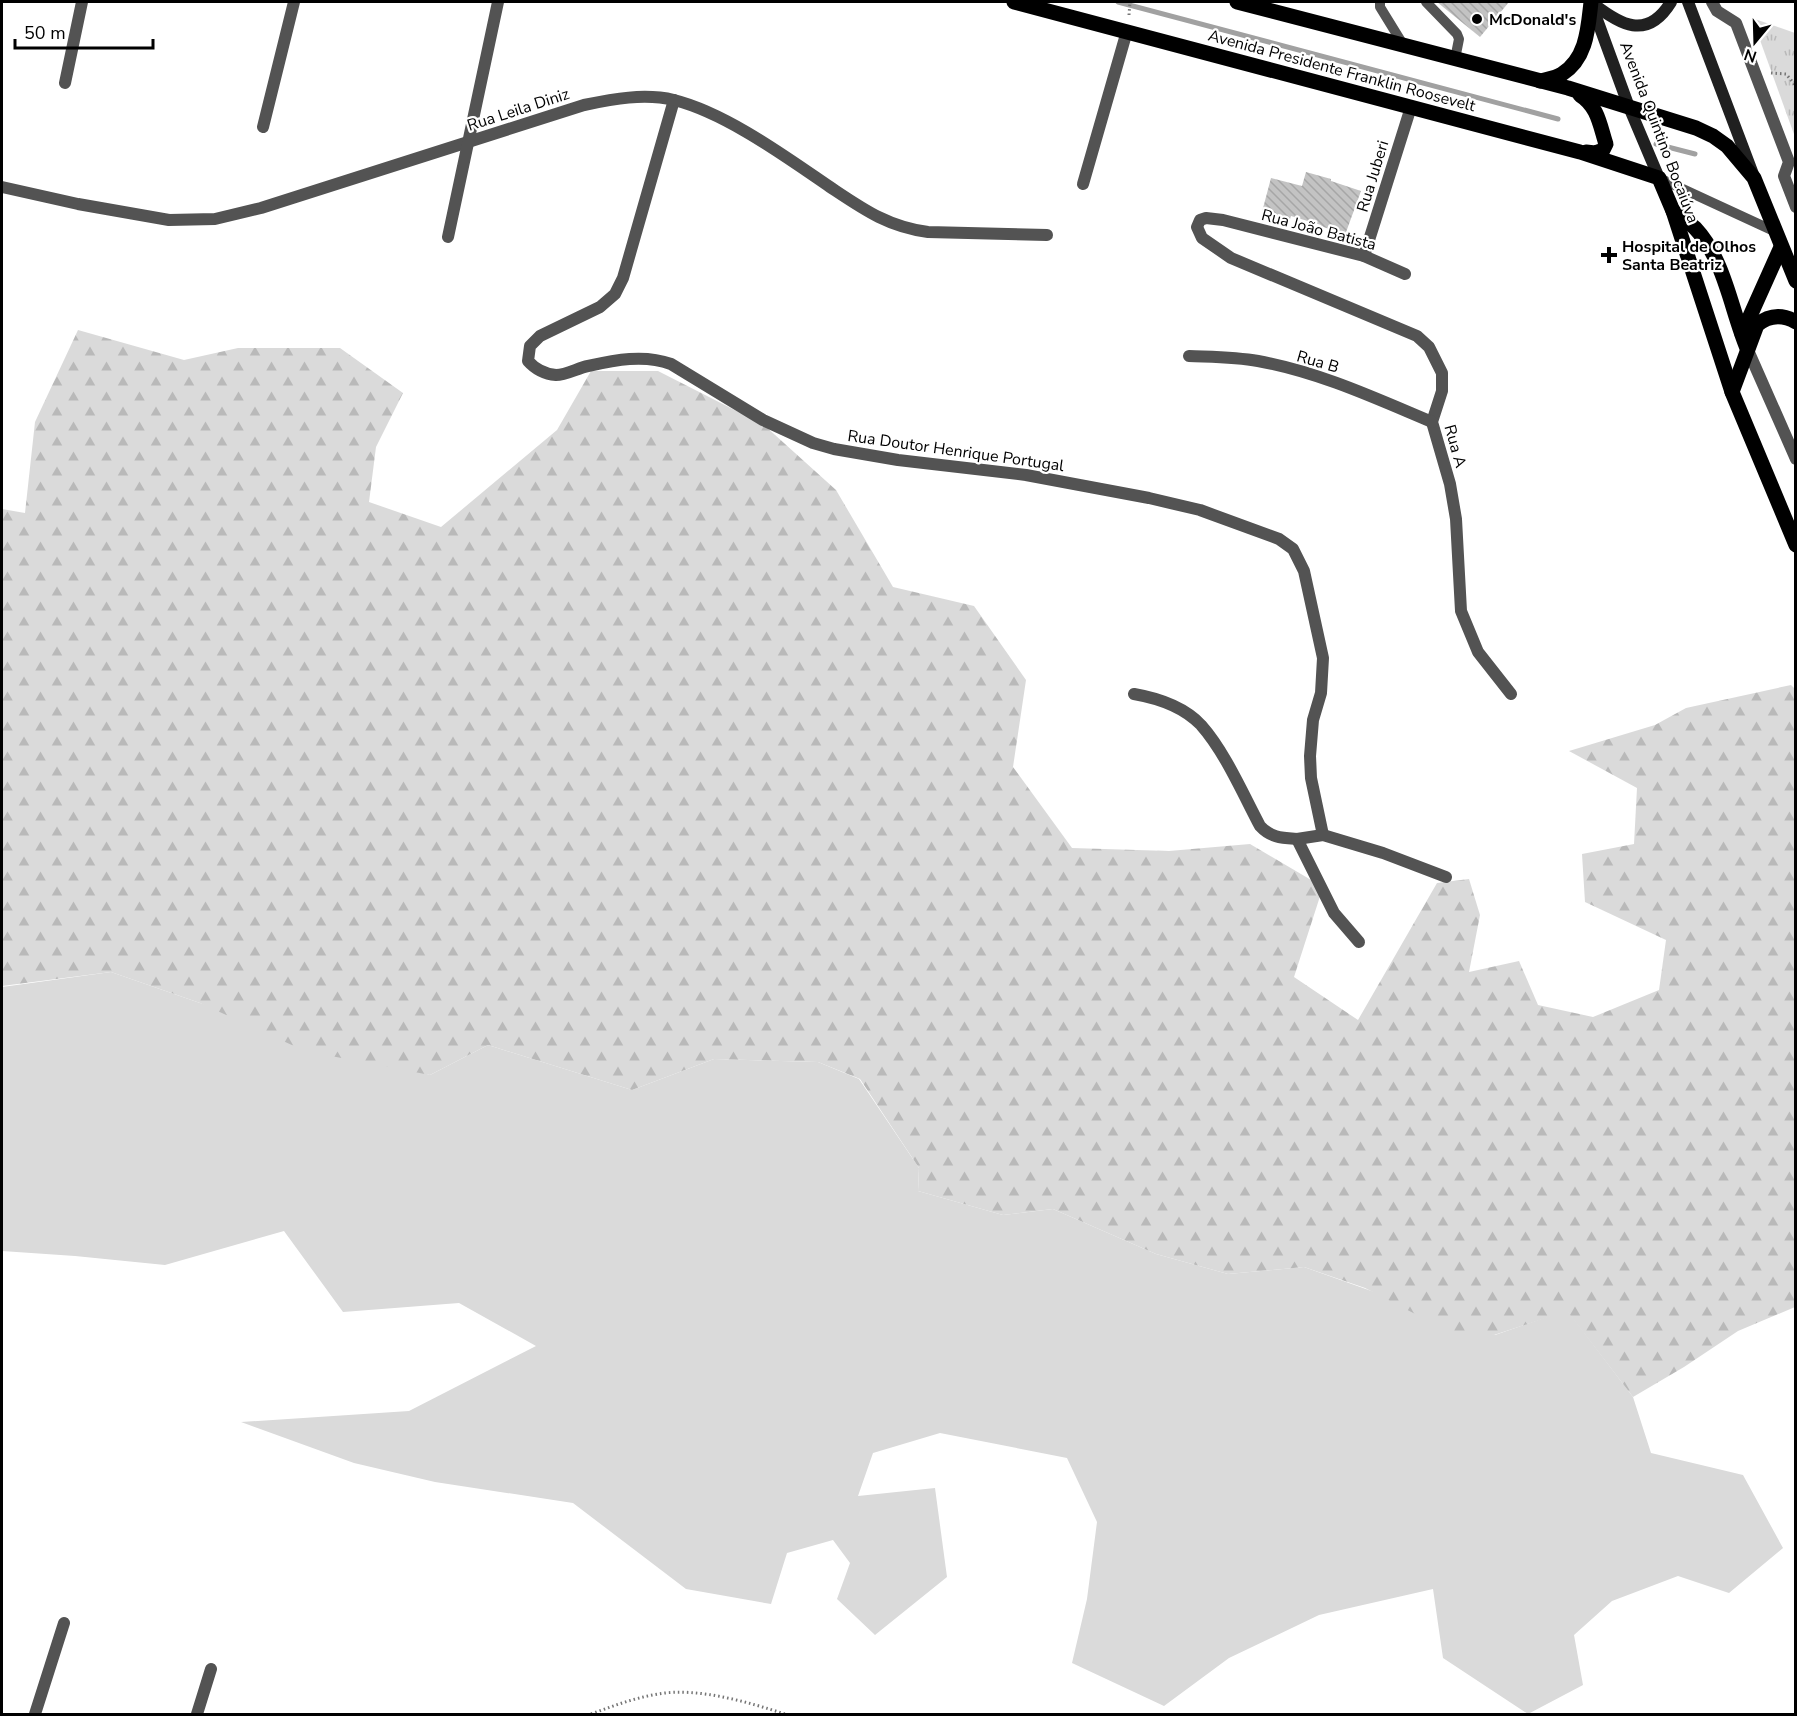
<svg xmlns="http://www.w3.org/2000/svg" width="1797" height="1716" font-family="'Nunito Sans',sans-serif">
  <style>
    .grass { fill: #dadada }
    .forest { fill: url(#forest-firs) }
    .park { fill: url(#park-tufts) }
    .lines { fill: none; stroke-linecap: round; stroke-linejoin: round }
    .stream { stroke: #a1a1a1; stroke-width: 5 }
    .building { fill: url(#building-back-hatch) }
    .path { stroke: #757575; stroke-width: 3; stroke-dasharray: 1.5 3; stroke-linecap: butt }
    .service { stroke: #535353; stroke-width: 10 }
    .pedestrian { stroke: #535353; stroke-width: 12 }
    .minor { stroke: #535353; stroke-width: 12 }
    .secondary { stroke: #202020; stroke-width: 12 }
    .primary { stroke: #000; stroke-width: 15 }
    .poi-dot { fill: #000; stroke: #fff; stroke-width: 2 }
    .labels { text-anchor: middle; stroke-width: 4.5; stroke-linejoin: round; paint-order: stroke }
    .poi-label { font-size: 16px; font-weight: bold; fill: #000; stroke: #fff; text-anchor: start }
    .street-label { font-size: 16px; fill: #000; stroke: #fff }
  </style>
  <defs>
    <pattern id="forest-firs" width="22" height="20" patternUnits="userSpaceOnUse" patternTransform="scale(1.5)"><rect width="22" height="20" fill="#dadada"/><path d="M5 1l3.5 6h-7zM16 11l3.5 6h-7z" fill="#b9b9b9"/></pattern>
    <pattern id="park-tufts" width="24" height="20" patternUnits="userSpaceOnUse" patternTransform="scale(1.5)"><rect width="24" height="20" fill="#dadada"/><path d="M3 7l-1-3M5 7V3M7 7l1-3M15 17l-1-3M17 17v-4M19 17l1-3" fill="none" stroke="#b9b9b9"/></pattern>
    <pattern id="building-back-hatch" width="6" height="6" patternUnits="userSpaceOnUse" patternTransform="scale(1.5)"><rect width="6" height="6" fill="#c3c3c3"/><path d="M-1 5l2 2M0 0l6 6M5-1l2 2" fill="none" stroke="#a6a6a6"/></pattern>
  </defs>
  <rect width="100%" height="100%" fill="#fff"/>
  <!-- grass -->
  <polygon class="grass" points="111,972 200,1003 430,1075 488,1045 632,1090 714,1059 818,1062 859,1079 919,1168 918,1191 1003,1215 1053,1209 1156,1254 1228,1274 1304,1267 1495,1335 1567,1310 1633,1397 1651,1453 1743,1475 1783,1548 1729,1593 1678,1576 1612,1601 1574,1635 1583,1685 1528,1714 1443,1658 1433,1589 1319,1615 1229,1658 1164,1706 1072,1663 1087,1599 1097,1522 1067,1458 940,1433 873,1453 858,1496 935,1488 947,1577 875,1635 837,1599 850,1563 833,1540 787,1553 771,1604 686,1589 573,1503 435,1482 354,1463 241,1422 409,1411 536,1346 459,1303 343,1312 284,1231 165,1265 75,1256 2,1251 2,987"/>
  <!-- forest -->
  <polygon class="forest" points="78,330 184,360 238,348 340,348 403,393 376,447 369,502 441,527 557,430 591,371 658,371 764,425 836,490 893,587 974,606 1026,680 1013,767 1072,848 1169,851 1250,844 1323,887 1294,977 1358,1020 1437,883 1469,879 1480,915 1469,972 1519,961 1538,1005 1593,1017 1659,990 1666,940 1585,902 1582,854 1634,844 1637,788 1569,751 1655,725 1686,708 1791,685 1796,690 1795,1307 1738,1331 1684,1367 1633,1397 1567,1311 1494,1335 1448,1331 1365,1288 1304,1267 1228,1274 1156,1254 1053,1209 1003,1215 918,1191 919,1168 860,1079 818,1062 714,1059 632,1090 488,1045 430,1075 305,1051 200,1003 111,972 2,986 2,509 25,513 35,422"/>
  <!-- park -->
  <polygon class="park" points="1752,18 1795,33 1795,137"/>
  <g class="lines">
    <!-- stream -->
    <g class="stream">
      <polyline points="1118,2 1558,119"/>
      <polyline points="1656,144 1695,154"/>
    </g>
  </g>
  <!-- building -->
  <g class="building">
    <polygon points="1437,2 1509,2 1480,37"/>
    <polygon points="1306,172 1331,179 1331,181 1361,191 1345,235 1321,226 1321,225 1291,216 1290,219 1262,212 1271,178 1302,186"/>
  </g>
  <g class="lines">
    <!-- path -->
    <g class="path">
      <polyline points="1129,15 1130,2"/>
      <polyline points="1771,73 1786,74 1796,86"/>
      <path d="M 591,1714 C 613,1706 634,1698 658,1694 C 697,1687 748,1702 785,1714"/>
    </g>
    <!-- service -->
    <g class="service">
      <polyline points="1380,2 1380,7 1404,46"/>
      <polyline points="1426,2 1457,34 1459,39 1455,59"/>
      <polyline points="1659,178 1776,232"/>
    </g>
    <!-- pedestrian -->
    <polyline class="pedestrian" points="1712,2 1717,11 1736,23 1789,162 1784,176 1796,207"/>
    <!-- minor -->
    <g class="minor">
      <polyline points="65,83 82,2"/>
      <path d="M 674,100 L 623,278 L 615,294 L 600,307 L 540,336 L 530,346 L 528,361 C 536,370 544,374 556,375 C 566,375 578,368 588,366 C 615,360 644,354 671,364 L 763,420 L 813,443 L 834,449 L 898,460 L 1026,475 L 1149,498 L 1200,510 L 1279,539 L 1293,549 L 1304,571 L 1323,658 L 1321,693 L 1313,720 L 1310,756 L 1311,778 L 1323,835"/>
      <polyline points="263,127 294,2"/>
      <polyline points="1083,184 1127,31"/>
      <path d="M 2,187 L 78,204 L 169,220 L 215,219 L 261,208 L 584,105 C 613,99 644,93 674,100 C 726,113 786,157 830,187 C 863,209 888,227 928,232 L 1047,235"/>
      <polyline points="448,237 498,2"/>
      <polyline points="1364,256 1411,107"/>
      <polyline points="1405,274 1364,256 1223,220 1206,218 1200,220 1197,227 1202,238 1231,258 1417,336 1429,347 1442,373 1442,391 1432,422 1450,484 1456,519 1461,611 1478,652 1511,694"/>
      <polyline points="1747,348 1796,459"/>
      <path d="M 1189,356 C 1212,357 1236,357 1258,361 C 1319,372 1375,398 1432,422"/>
      <path d="M 1134,694 C 1157,698 1184,707 1201,725 C 1225,752 1243,794 1260,826 C 1271,838 1282,838 1297,839"/>
      <polyline points="1359,942 1334,913 1297,839 1323,835 1383,853 1446,877"/>
      <polyline points="35,1714 64,1623"/>
      <polyline points="197,1714 211,1669"/>
    </g>
    <!-- secondary -->
    <g class="secondary">
      <path d="M 1591,2 C 1620,25 1647,41 1671,2"/>
      <polyline points="1688,2 1753,174"/>
      <polyline points="1591,3 1629,107 1659,178"/>
    </g>
    <!-- primary -->
    <g class="primary">
      <polyline points="1014,2 1580,152 1659,178 1673,211 1732,392 1796,545"/>
      <polyline points="1237,2 1568,88 1696,128 1713,136 1727,146 1754,178 1796,281"/>
      <path d="M 1540,81 C 1547,79 1556,78 1562,74 C 1587,58 1588,28 1591,2"/>
      <path d="M 1580,95 C 1598,106 1600,126 1606,144 L 1603,150 L 1595,153 L 1586,152"/>
      <path d="M 1673,211 C 1680,216 1688,222 1695,228 C 1725,260 1731,310 1747,348"/>
      <polyline points="1742,334 1781,247"/>
      <path d="M 1732,392 L 1757,325 C 1769,315 1782,314 1796,322"/>
    </g>
  </g>
  <!-- markers -->
  <g class="poi-dot">
    <circle cx="1477" cy="19" r="6"/>
    <path d="M1606 246h6v6h6v6h-6v6h-6v-6h-6v-6h6z"/>
  </g>
  <g class="labels">
    <!-- poi labels -->
    <g class="poi-label">
      <text x="1489" y="25">McDonald's</text>
      <text x="1622" y="252">Hospital de Olhos<tspan x="1622" dy="18">Santa Beatriz</tspan></text>
    </g>
    <!-- street labels -->
    <g class="street-label">
      <text transform="translate(1342 70) rotate(15)" y="6">Avenida Presidente Franklin Roosevelt</text>
      <text transform="translate(518 109) rotate(-18)" y="6">Rua Leila Diniz</text>
      <text transform="translate(1660 132) rotate(69)" y="6">Avenida Quintino Bocaiúva</text>
      <text transform="translate(1372 176) rotate(-73)" y="6">Rua Juberi</text>
      <text transform="translate(1319 229) rotate(15)" y="6">Rua João Batista</text>
      <text transform="translate(1318 361) rotate(16)" y="6">Rua B</text>
      <text transform="translate(1456 446) rotate(74)" y="6">Rua A</text>
      <text transform="translate(956 450) rotate(8)" y="6">Rua Doutor Henrique Portugal</text>
    </g>
  </g>
  <!-- border -->
  <rect width="1797" height="1716" fill="none" stroke="#000000" stroke-width="6"/>
  <!-- north arrow -->
  <g transform="translate(1755 42) rotate(199)" stroke="#ffffff" stroke-width="4.5" paint-order="stroke">
  <path d="M0-4.5L10 22L0 15L-10 22Z" fill="#000000"/>
  <text y="-9" font-size="16" font-weight="bold" text-anchor="middle" fill="#000000">N</text>
  </g>
  <!-- scale -->
  <path d="M15 39v9h138v-9" fill="none" stroke="#000000" stroke-width="3"/>
  <text x="24" y="39" font-size="18" fill="#000000" stroke="#ffffff" stroke-width="4.5" paint-order="stroke">50 m</text>
</svg>
